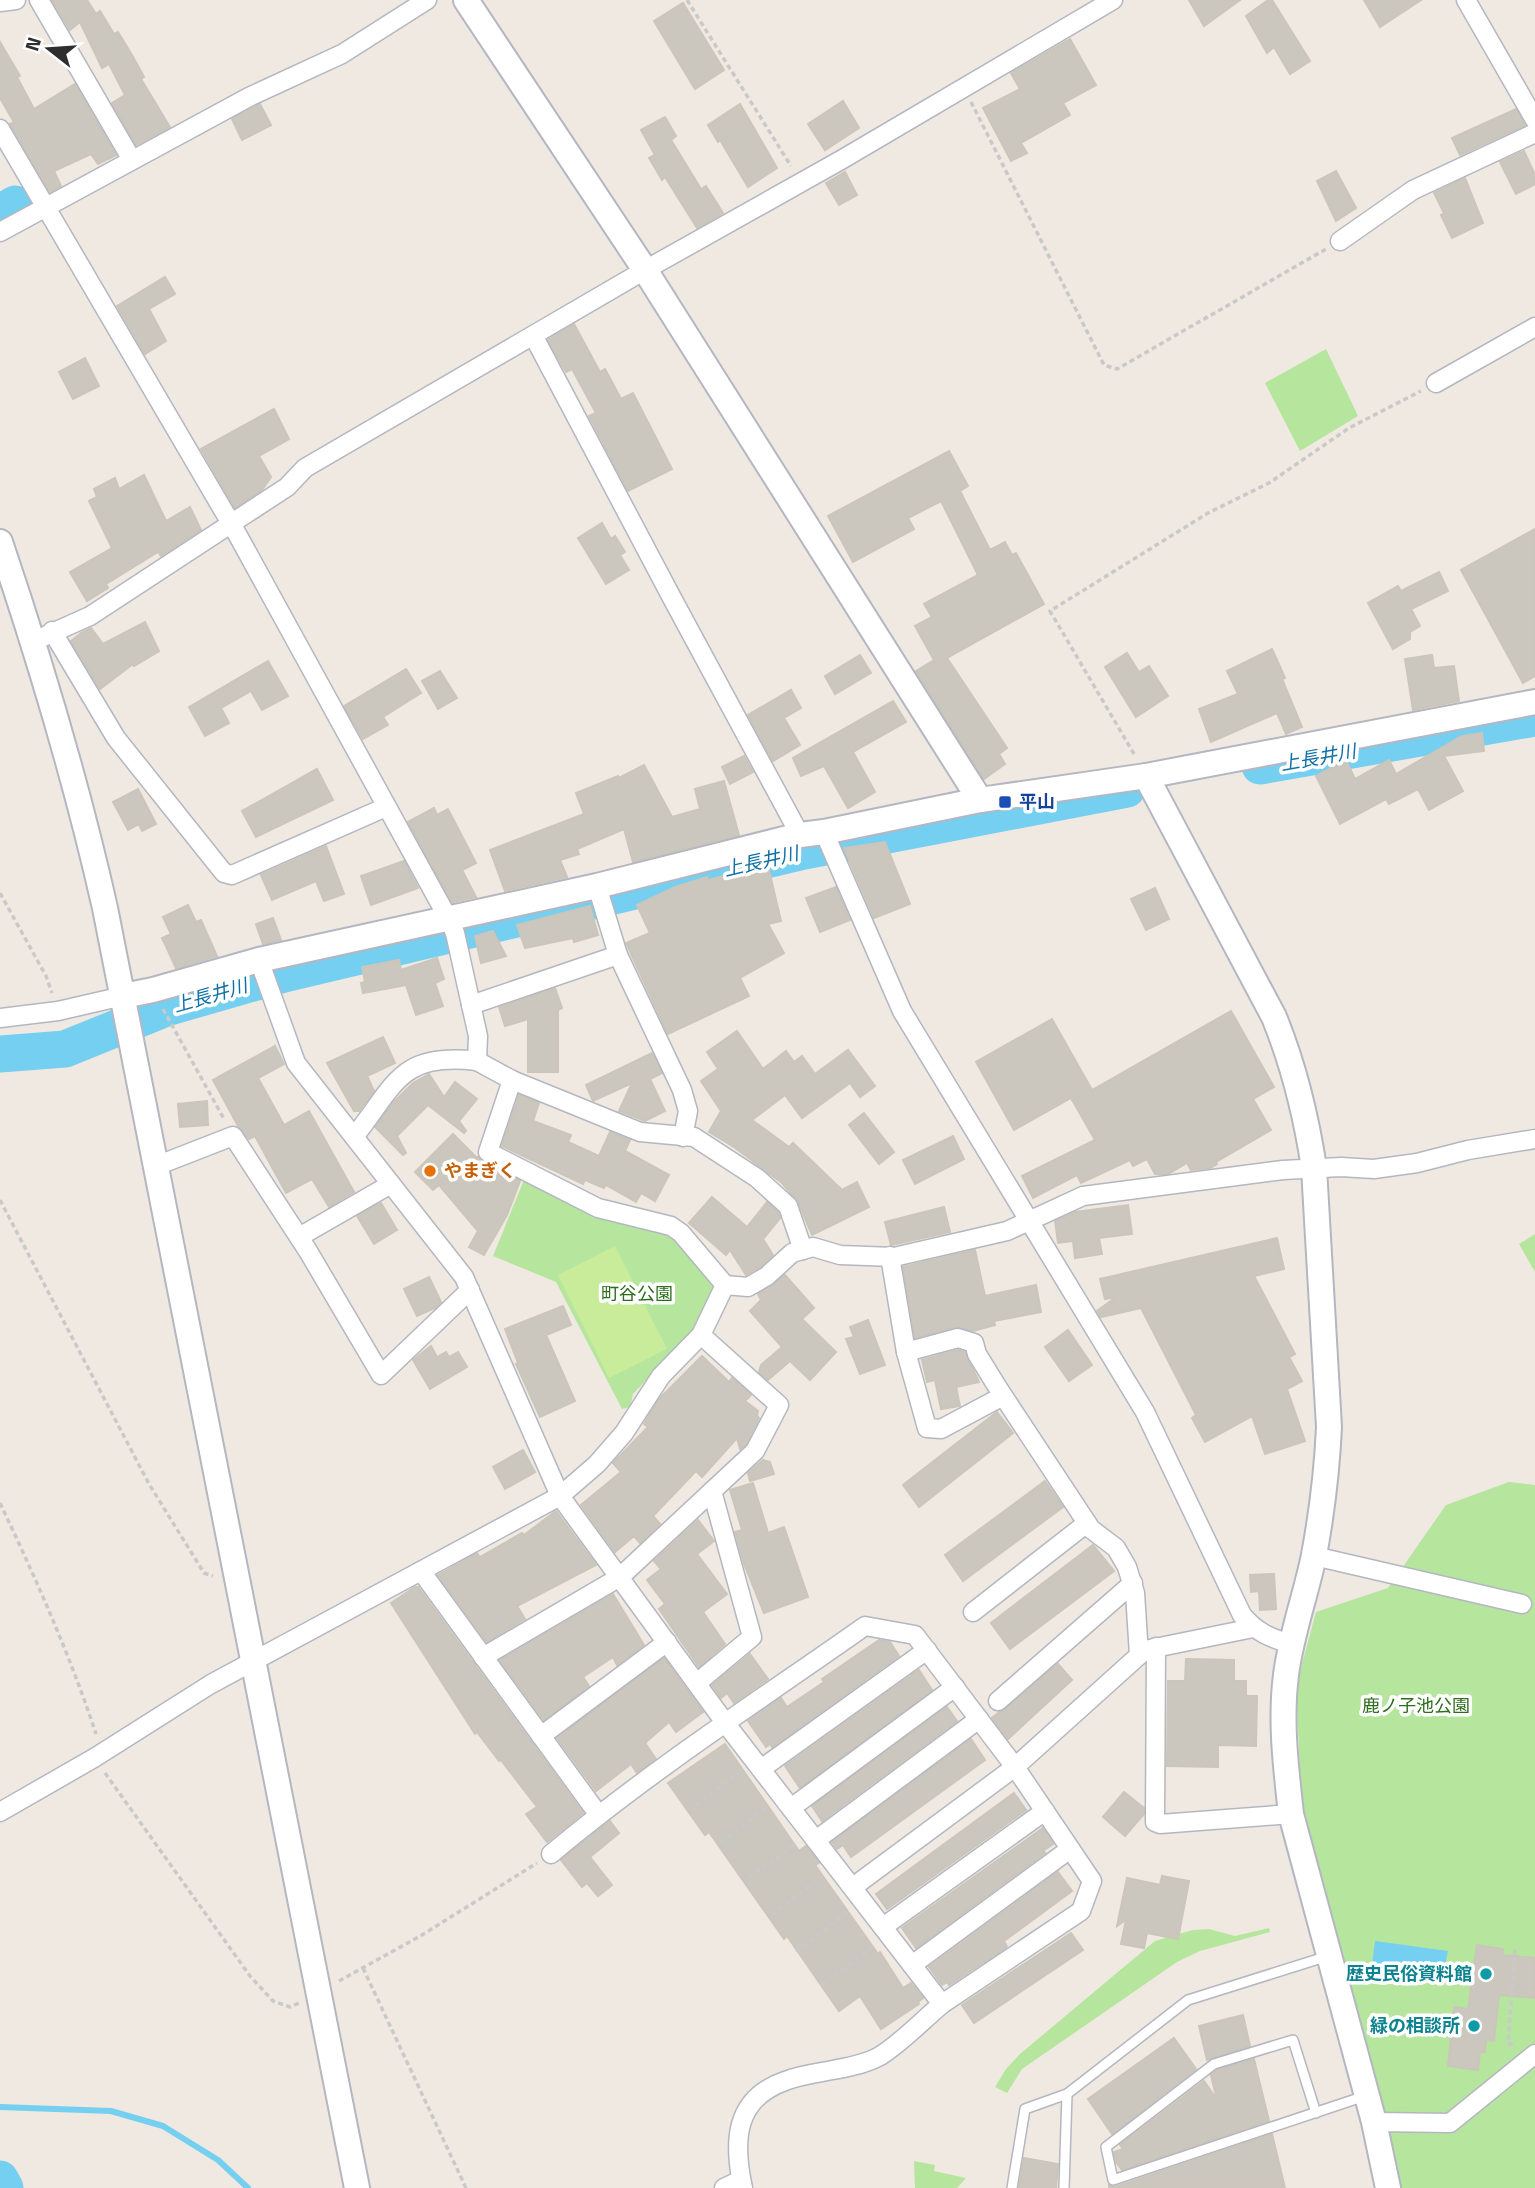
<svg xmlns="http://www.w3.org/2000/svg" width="1535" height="2188" font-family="'Titillium Web','Noto Sans JP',sans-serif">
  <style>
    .green { fill: #b6e59e }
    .pitch { fill: #c9ec9a }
    .water { fill: #75cff0 }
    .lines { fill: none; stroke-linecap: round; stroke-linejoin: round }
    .stream { stroke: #75cff0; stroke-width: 6 }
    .river { stroke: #75cff0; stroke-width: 37 }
    .building { fill: #cbc7bf; stroke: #cbc5ba; stroke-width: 2 }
    .lane-casing { stroke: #b4b7c1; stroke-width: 12 }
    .street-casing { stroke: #b4b7c1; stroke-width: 21 }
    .secondary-casing { stroke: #b4b7c1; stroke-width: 28 }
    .path { stroke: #c9c9c9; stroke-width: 3.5; stroke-dasharray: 5 3.5; stroke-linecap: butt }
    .lane { stroke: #fff; stroke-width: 9 }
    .street { stroke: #fff; stroke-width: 18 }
    .secondary { stroke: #fff; stroke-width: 24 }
    .transit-dot { fill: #1a4fb4; stroke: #fff; stroke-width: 2.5 }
    .food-dot { fill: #e8710a; stroke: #fff; stroke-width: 2.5 }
    .culture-dot { fill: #0f9aa8; stroke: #fff; stroke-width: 2.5 }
    .labels { text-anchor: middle; stroke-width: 7; stroke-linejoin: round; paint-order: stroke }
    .transit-label { font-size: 18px; font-weight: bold; fill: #164399; stroke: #fff; text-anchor: start }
    .food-label { font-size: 18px; font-weight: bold; fill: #c56008; stroke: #fff; text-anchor: start }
    .park-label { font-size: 18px; fill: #2c6e1b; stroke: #fff }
    .culture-label { font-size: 18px; font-weight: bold; fill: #0d838f; stroke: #fff; text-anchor: end }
    .water-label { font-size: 19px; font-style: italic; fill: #0d6fa3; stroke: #fff }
  </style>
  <rect width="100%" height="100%" fill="#efe9e1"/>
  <!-- green -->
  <g class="green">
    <polygon points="1326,349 1358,416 1300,451 1265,383"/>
    <polygon points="526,1175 676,1236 718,1284 697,1326 633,1394 630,1407 622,1409 556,1282 493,1256"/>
    <polygon points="1535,1234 1535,1272 1519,1244"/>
    <polygon points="1509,1482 1535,1485 1535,2188 1396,2188 1302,1811 1296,1686 1316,1612 1388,1588 1446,1505"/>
    <polygon points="1269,1928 1270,1932 1200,1951 1177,1962 1022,2069 1007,2093 995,2087 1006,2069 1020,2054 1155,1941 1193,1930 1209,1929 1235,1936"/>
    <polygon points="914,2161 935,2165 934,2171 966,2178 957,2188 915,2188"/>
  </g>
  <!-- pitch -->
  <polygon class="pitch" points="615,1246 667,1349 609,1378 558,1275"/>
  <!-- water -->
  <polygon class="water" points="1375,1941 1448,1951 1443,1975 1372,1965"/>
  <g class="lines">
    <!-- stream -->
    <polyline class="stream" points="0,2107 111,2111 163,2126 218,2160 248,2188"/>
    <!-- river -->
    <g class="river">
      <polyline points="0,213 15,204"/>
      <polyline points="1260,766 1535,718"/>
      <polyline points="0,1054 65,1049 166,1008 284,974 804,851 1127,789"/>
      <polyline points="0,2179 5,2188"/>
    </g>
  </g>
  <!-- building -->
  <g class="building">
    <polygon points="52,0 87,0 96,14 100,11 114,34 118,32 132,55 144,77 141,79 170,127 136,145 112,103 125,95 109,64 102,68 80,22 70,30"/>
    <polygon points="1189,0 1240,0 1204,26"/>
    <polygon points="1268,0 1272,0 1310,61 1290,74 1274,47 1267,53 1246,16"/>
    <polygon points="1364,0 1421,0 1380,27"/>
    <polygon points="683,3 724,70 695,89 654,21"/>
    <polygon points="1070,39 1096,85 1063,103 1070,115 1021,143 1027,153 1011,161 983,108 1020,89 1011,73"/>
    <polygon points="0,42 20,76 17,77 34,109 75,84 116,155 98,164 91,154 54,171 61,186 50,192 10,124 14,122 0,98"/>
    <polygon points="843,101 859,128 825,150 808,124"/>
    <polygon points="260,104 271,125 242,140 232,119"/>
    <polygon points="740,104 777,168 748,187 720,140 718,142 708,125"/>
    <polygon points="1516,109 1525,125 1460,155 1452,138"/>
    <polygon points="665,117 676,136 671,140 701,189 706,186 723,213 697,228 665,177 662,180 649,158 655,155 641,130"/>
    <polygon points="1524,151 1535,175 1535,184 1516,194 1500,162"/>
    <polygon points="1336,171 1356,208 1336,221 1317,181"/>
    <polygon points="845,172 857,195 839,205 826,183"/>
    <polygon points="1465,178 1483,223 1452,238 1441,215 1444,213 1434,193"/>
    <polygon points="165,277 175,294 149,309 166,341 145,354 117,306"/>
    <polygon points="574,324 600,372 605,369 621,399 633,393 672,469 628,491 589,416 596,413 572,369 566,372 548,340"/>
    <polygon points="85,358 99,386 73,399 59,372"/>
    <polygon points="274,409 289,439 259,456 271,477 262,490 235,508 201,449"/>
    <polygon points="949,451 968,486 960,491 990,550 1005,542 1012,555 1016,553 1044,604 947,658 1007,748 999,754 1005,764 984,779 916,671 934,660 915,626 932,617 924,604 978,575 941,501 908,518 914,529 853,562 828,516"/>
    <polygon points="144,475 166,521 190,507 201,530 161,556 158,552 106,584 108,588 87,601 70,572 112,548 89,501 97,497 94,489 115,478 119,489"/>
    <polygon points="602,523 611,539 615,536 625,552 620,555 629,570 606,584 578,538"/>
    <polygon points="1535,529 1535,676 1523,683 1461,570"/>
    <polygon points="1439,572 1448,591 1411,609 1420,626 1410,632 1410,639 1393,649 1368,603 1398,586 1401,591"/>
    <polygon points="145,622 159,651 134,666 133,664 100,689 71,641 81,633 91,628 103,644"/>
    <polygon points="1272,649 1285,678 1282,679 1302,727 1286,734 1277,713 1211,742 1199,709 1238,694 1227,671"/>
    <polygon points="1127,653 1139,672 1149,666 1168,696 1136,717 1105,667"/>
    <polygon points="860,655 871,673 835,694 825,676"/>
    <polygon points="1432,655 1434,668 1454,666 1459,701 1413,710 1405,659"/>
    <polygon points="268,661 288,696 262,710 251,691 221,708 229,723 205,736 189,707"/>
    <polygon points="406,669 421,693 383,717 388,725 363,739 344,706"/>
    <polygon points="440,671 457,698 438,709 422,681"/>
    <polygon points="791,690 801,708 784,718 800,745 773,761 748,715"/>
    <polygon points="893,701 906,722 853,752 875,792 848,808 824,766 801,776 793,758"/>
    <polygon points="1482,733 1484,751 1444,756 1463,791 1429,810 1418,789 1389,804 1386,799 1340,824 1316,776 1346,760 1355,779 1389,760 1396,774 1462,736"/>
    <polygon points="744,756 753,772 730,784 722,767"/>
    <polygon points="644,765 672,817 700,809 695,789 724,781 739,835 633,862 624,829 577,849 579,854 560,860 567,877 505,891 490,850 584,814 576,793 618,776 619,778"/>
    <polygon points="317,769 333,800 256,837 242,811"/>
    <polygon points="138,789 156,824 142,831 139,824 128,830 113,802"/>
    <polygon points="434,808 437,815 448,809 476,863 462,870 476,897 452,902 408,822"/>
    <polygon points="885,842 910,904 874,918 844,848"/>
    <polygon points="326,846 344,894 324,901 316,881 272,900 261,875"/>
    <polygon points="404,861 418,888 371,905 361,876"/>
    <polygon points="769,870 781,921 768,924 784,953 740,978 749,996 668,1034 626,943 650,933 637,905 675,887 707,877 708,880 735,873 736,878"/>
    <polygon points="836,887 850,920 820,932 806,898"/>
    <polygon points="1155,888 1169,919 1146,930 1131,899"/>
    <polygon points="188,905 196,922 201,920 217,956 176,968 162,938 171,934 163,917"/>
    <polygon points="590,906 598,935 574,942 573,938 525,948 517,925"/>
    <polygon points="273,918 281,940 263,944 256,924"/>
    <polygon points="493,931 506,956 481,963 475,936"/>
    <polygon points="437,958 444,979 435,983 443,1006 416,1015 406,985 363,993 361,983 365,982 362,967 399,960 401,970"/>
    <polygon points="555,988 562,1008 558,1010 558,1072 528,1072 528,1019 505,1026 499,1007"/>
    <polygon points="1231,1011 1274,1087 1253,1099 1271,1130 1216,1162 1217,1164 1210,1168 1191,1170 1187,1163 1168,1174 1155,1174 1147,1159 1133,1166 1130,1160 1081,1183 1077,1175 1033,1198 1022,1176 1095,1140 1071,1098 1014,1130 976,1062 1052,1019 1092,1090"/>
    <polygon points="737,1031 763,1069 786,1051 794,1062 802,1056 815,1074 848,1050 875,1086 860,1097 850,1083 802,1118 785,1095 752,1120 789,1147 793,1143 842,1190 857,1182 869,1207 812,1235 798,1202 782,1183 734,1147 709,1132 721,1111 701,1081 718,1069 707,1052"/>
    <polygon points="383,1037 395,1063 367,1076 374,1091 359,1111 354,1111 327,1063"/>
    <polygon points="275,1046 284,1064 258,1078 284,1125 309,1111 354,1192 329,1207 312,1179 286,1193 255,1136 249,1139 238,1126 213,1080"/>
    <polygon points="652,1053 662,1073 650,1079 665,1111 645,1121 619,1111 632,1083 593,1101 586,1085"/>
    <polygon points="429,1074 444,1097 455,1082 477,1099 459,1121 466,1131 464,1133 428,1105 397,1136 406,1153 403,1155 375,1127 393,1103 413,1083"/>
    <polygon points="519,1095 539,1103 533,1121 571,1135 568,1142 599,1156 610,1132 630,1140 625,1151 669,1175 655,1201 641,1193 636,1202 606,1185 604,1188 585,1180 583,1184 502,1146"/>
    <polygon points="207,1101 208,1125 180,1127 178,1104"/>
    <polygon points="864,1113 894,1152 879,1164 849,1125"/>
    <polygon points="453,1134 477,1158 478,1157 483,1162 520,1181 507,1215 484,1255 469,1247 478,1231 439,1185 433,1190 415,1172"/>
    <polygon points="953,1136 964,1159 915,1184 903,1160"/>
    <polygon points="712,1197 747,1227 767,1202 778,1212 780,1218 763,1239 773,1255 760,1267 746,1275 730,1250 726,1255 689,1223"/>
    <polygon points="381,1203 397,1230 374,1244 357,1216"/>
    <polygon points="1128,1205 1132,1234 1099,1238 1102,1254 1075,1258 1073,1241 1058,1243 1055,1221 1075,1212"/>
    <polygon points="944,1207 950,1232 891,1245 885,1222"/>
    <polygon points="1277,1238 1284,1269 1254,1276 1295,1354 1289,1357 1302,1381 1287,1389 1305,1441 1265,1454 1252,1416 1205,1442 1192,1418 1196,1415 1141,1308 1101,1317 1097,1311 1116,1297 1105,1299 1100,1279"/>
    <polygon points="975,1250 985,1296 1036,1285 1041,1312 994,1321 995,1325 973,1331 955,1327 915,1338 903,1267"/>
    <polygon points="785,1275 814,1308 802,1319 836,1352 810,1380 790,1361 768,1380 759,1372 761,1365 782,1347 750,1311 761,1300 758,1294"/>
    <polygon points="429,1277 441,1302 435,1308 417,1316 404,1289"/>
    <polygon points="563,1306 571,1325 546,1335 575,1401 540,1417 516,1364 518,1363 505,1329"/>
    <polygon points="868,1320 885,1365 860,1374 846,1339 854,1337 850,1327"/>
    <polygon points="1068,1330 1092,1365 1069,1381 1045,1347"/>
    <polygon points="431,1346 437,1357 446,1352 449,1357 458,1352 467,1367 430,1389 413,1360"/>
    <polygon points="958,1350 965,1352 979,1382 956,1387 960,1406 941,1409 935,1380 927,1382 922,1360"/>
    <polygon points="702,1356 729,1382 732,1378 751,1395 745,1401 758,1411 757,1416 759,1418 746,1444 740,1449 737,1438 702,1477 696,1471 653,1516 660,1524 640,1543 634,1536 615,1552 581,1505 621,1472 613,1463 648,1427 644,1424 659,1399"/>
    <polygon points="997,1412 1013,1433 919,1507 903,1485"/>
    <polygon points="523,1450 535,1472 505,1489 493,1467"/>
    <polygon points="763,1460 770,1462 774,1474 750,1481 748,1473"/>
    <polygon points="1045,1481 1063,1507 963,1581 945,1555"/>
    <polygon points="753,1483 768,1533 784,1527 808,1597 764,1613 744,1564 735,1532 742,1530 730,1490"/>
    <polygon points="556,1511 596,1565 517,1606 525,1619 487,1642 438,1575 477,1553 480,1557 522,1533 524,1535"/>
    <polygon points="698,1520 714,1541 697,1554 727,1594 703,1612 725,1644 699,1667 659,1609 665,1604 647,1580 661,1569 654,1561"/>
    <polygon points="1093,1545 1114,1571 1010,1649 991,1623"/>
    <polygon points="1274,1574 1276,1609 1260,1610 1259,1591 1251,1592 1250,1575"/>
    <polygon points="415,1587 418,1587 583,1813 547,1842 526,1814 537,1807 501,1760 499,1761 477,1732 475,1734 391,1603"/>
    <polygon points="613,1594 644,1645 617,1665 613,1657 583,1677 589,1686 544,1720 500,1660"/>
    <polygon points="879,1640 890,1642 899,1656 772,1747 770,1744 766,1747 748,1721 781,1698 787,1707 824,1682 822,1679"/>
    <polygon points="750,1654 768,1679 734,1703 727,1693 721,1698 712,1685"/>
    <polygon points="664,1658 703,1712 676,1732 669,1722 645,1743 656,1759 637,1773 631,1764 596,1791 557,1738"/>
    <polygon points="1186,1659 1234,1660 1234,1681 1246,1681 1246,1696 1257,1696 1256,1746 1218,1745 1218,1767 1167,1766 1168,1681 1185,1681"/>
    <polygon points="1058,1664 1072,1680 1008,1739 992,1718"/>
    <polygon points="919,1670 932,1690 800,1788 785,1766"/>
    <polygon points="947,1707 957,1721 822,1821 812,1806"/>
    <polygon points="971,1739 985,1760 851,1857 843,1845 837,1849 832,1842"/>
    <polygon points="725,1744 799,1851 806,1846 819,1863 815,1865 878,1954 880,1952 903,1988 911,1983 923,1998 918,2002 919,2004 881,2029 860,1996 839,2011 787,1936 784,1939 709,1832 705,1835 668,1783"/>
    <polygon points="1124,1792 1144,1808 1144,1814 1125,1836 1103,1817"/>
    <polygon points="1014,1793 1026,1810 887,1909 876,1894"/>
    <polygon points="610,1821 619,1833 590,1857 612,1885 598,1896 587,1883 582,1887 561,1860"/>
    <polygon points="1043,1828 1053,1844 1043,1851 1045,1853 916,1948 902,1928"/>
    <polygon points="1058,1872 1072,1891 1004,1941 1007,1947 949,1985 947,1982 942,1985 929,1967"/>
    <polygon points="1162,1876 1189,1881 1178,1939 1147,1933 1144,1948 1121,1944 1126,1920 1117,1926 1127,1878 1160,1885"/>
    <polygon points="1071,1933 1083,1950 974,2023 962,2005"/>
    <polygon points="1477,1945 1503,1949 1502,1955 1535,1958 1535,1998 1499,1995 1494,2041 1486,2040 1485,2052 1480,2052 1478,2070 1448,2066 1454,2007 1468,2009"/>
    <polygon points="1243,2015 1250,2046 1207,2060 1199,2026"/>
    <polygon points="1174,2038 1196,2069 1112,2134 1088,2099"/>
    <polygon points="1254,2059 1269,2121 1122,2170 1116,2162 1114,2152 1123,2149 1120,2145 1204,2081 1217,2100 1211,2075 1217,2070"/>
    <polygon points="1272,2134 1285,2188 1109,2188 1109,2185 1115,2187"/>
    <polygon points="1024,2158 1058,2164 1056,2188 1019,2188"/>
  </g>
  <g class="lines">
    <defs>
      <g id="lane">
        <polyline points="1316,2113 1293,2040 1214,2064 1106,2147 1113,2180 1365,2096"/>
        <polyline points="1012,2188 1025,2109 1067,2094 1188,2000 1328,1956"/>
        <polyline points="1064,2188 1067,2094"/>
      </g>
      <g id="street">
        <polyline points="39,0 132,160"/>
        <polyline points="1466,0 1535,120"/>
        <polyline points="0,2 16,0"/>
        <polyline points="0,129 236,532 448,918 455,933 478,1036 477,1061 512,1080 488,1152 598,1208 671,1226 681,1233 725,1285 701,1335"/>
        <polyline points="0,232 249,97 342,54 427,0"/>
        <polyline points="1340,241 1413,190 1535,133"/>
        <polyline points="534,337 672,598 800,835"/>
        <polyline points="1436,383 1535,327"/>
        <polyline points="52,631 116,738 224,873 232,875 386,807"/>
        <polyline points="34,641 90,616 287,487 305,468 645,270 841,160 1113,0"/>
        <path d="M 824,832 L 902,1011 L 1145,1412 L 1242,1615 C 1256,1632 1270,1638 1291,1644"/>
        <polyline points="597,886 618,955 682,1090 688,1111 683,1137"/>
        <path d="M 259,960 L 296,1063 L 464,1277 L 560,1496 L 726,1724 L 942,2004 L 1081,1911 L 1092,1881 L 1015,1767 L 915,1635 L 865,1626 C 760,1700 650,1771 551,1854"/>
        <polyline points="471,1005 618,955"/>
        <polyline points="0,1018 58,1011 123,996"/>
        <polyline points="512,1080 640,1132 694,1137 757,1178 788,1206 803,1250"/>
        <path d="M 354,1137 C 396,1084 400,1052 477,1061"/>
        <polyline points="156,1166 233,1136 308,1251 381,1375 470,1290"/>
        <polyline points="299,1237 391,1184"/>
        <polyline points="890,1256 906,1352 958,1338 974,1343 977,1354 998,1388 1091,1529 1116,1548 1127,1567 1135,1593 1139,1655"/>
        <polyline points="725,1285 748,1287 767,1276 792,1253 813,1247 840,1255 894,1257 1007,1231 1083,1196 1283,1170 1341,1167 1374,1169 1417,1163 1468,1150 1535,1139"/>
        <polyline points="906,1352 927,1428 941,1429 1003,1396"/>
        <polyline points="1314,1556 1522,1604"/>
        <polyline points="421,1571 598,1814"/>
        <polyline points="973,1612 1087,1523"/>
        <polyline points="1156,1647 1155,1822 1160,1824 1291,1814"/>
        <polyline points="697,1683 752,1637 712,1491"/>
        <polyline points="998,1701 1133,1583"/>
        <polyline points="541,1736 667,1642"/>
        <polyline points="761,1769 927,1650"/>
        <polyline points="791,1808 955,1687"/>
        <polyline points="0,1812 94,1758 211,1684 560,1496 597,1464 624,1433 661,1376 701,1335 779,1405 755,1451 620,1577 483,1657"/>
        <polyline points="816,1840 979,1719"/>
        <polyline points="853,1887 1015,1767 1145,1650 1253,1628"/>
        <polyline points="883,1927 1045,1811"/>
        <polyline points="912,1965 1070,1849"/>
        <polyline points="1374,2122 1450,2123 1535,2054"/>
        <polyline points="724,2188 741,2180"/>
        <path d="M 743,2188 C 733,2142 734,2099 785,2081 C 800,2075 817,2073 833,2070 C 848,2067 866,2064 880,2056 C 901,2043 923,2020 942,2004"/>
      </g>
      <g id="secondary">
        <polyline points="466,0 645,270 980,800"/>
        <path d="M 0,542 C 41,663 77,784 105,908 L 357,2188"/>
        <path d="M 1146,776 L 1274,1017 C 1294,1066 1306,1115 1314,1168 L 1329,1427 C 1327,1470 1322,1512 1314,1555 C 1306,1595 1291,1634 1286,1675 C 1280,1721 1286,1768 1291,1814 L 1374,2122 L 1388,2188"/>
        <polyline points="123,996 153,990 259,960 597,886 800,835 824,832 980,800 1146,776 1535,702"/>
      </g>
    </defs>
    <!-- lane casing -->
    <use href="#lane" class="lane-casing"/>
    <!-- street casing -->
    <use href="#street" class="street-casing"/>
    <!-- secondary casing -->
    <use href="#secondary" class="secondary-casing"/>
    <!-- path -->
    <g class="path">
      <polyline points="687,0 791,166"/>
      <polyline points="971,102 1104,365 1117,369 1326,249"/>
      <polyline points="1134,754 1050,611 1208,513 1269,483 1349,428 1421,391"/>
      <polyline points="0,893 46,976 52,993"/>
      <polyline points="163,1009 224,1119"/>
      <polyline points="0,1200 149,1484 204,1573 213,1576"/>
      <path d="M 0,1503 C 36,1579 70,1655 96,1734"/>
      <polyline points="105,1773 250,1976 273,2001 290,2007 299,2003"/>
      <polyline points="696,1805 739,1772"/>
      <polyline points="721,1842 767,1807"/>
      <polyline points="749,1878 795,1844"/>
      <polyline points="772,1915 820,1878"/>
      <polyline points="1515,1950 1508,2043 1516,2047"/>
      <polyline points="796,1951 848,1912"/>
      <polyline points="363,1968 466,2188"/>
      <polyline points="339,1981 422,1935 537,1863"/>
      <polyline points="821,1985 876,1945"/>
    </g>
    <!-- lane -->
    <use href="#lane" class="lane"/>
    <!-- street -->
    <use href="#street" class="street"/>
    <!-- secondary -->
    <use href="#secondary" class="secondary"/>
  </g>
  <!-- markers -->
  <rect class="transit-dot" x="998" y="795" width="14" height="14" rx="3.5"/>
  <circle class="food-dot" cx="430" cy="1171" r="7"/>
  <g class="culture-dot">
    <circle cx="1486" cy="1974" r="7"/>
    <circle cx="1474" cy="2026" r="7"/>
  </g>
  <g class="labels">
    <!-- transit labels -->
    <g class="transit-label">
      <text x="1019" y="808">平山</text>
    </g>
    <!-- food labels -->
    <g class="food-label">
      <text x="444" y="1177">やまぎく</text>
    </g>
    <!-- park labels -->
    <g class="park-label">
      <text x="637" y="1300">町谷公園</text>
      <text x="1416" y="1712">鹿ノ子池公園</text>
    </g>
    <!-- culture labels -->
    <g class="culture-label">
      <text x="1472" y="1980">歴史民俗資料館</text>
      <text x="1460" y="2032">緑の相談所</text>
    </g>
    <!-- water labels -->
    <g class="water-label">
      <text transform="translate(1318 757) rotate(-10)" y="7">上長井川</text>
      <text transform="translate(761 861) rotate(-13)" y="7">上長井川</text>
      <text transform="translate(210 995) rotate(-16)" y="7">上長井川</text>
    </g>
  </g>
  <!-- north arrow -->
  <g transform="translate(49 49) rotate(287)" stroke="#ffffff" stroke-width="5" paint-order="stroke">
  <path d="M0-5L12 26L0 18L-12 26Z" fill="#2e2e2e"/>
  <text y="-10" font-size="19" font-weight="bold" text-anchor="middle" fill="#2e2e2e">N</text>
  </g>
</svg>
